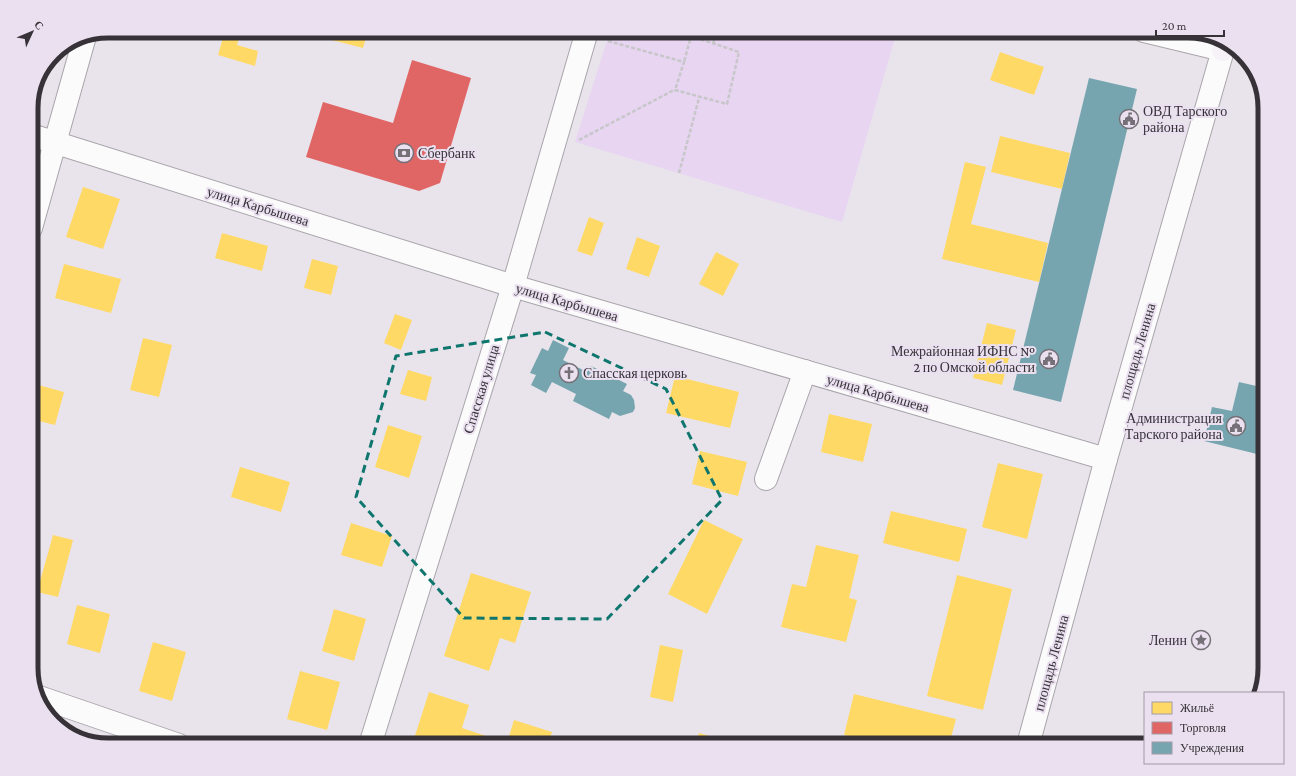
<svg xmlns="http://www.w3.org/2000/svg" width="1296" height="776" font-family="'Crimson Pro',serif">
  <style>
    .green { fill: #e8d5f2 }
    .homes { fill: #ffd966 }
    .shops { fill: #e06666 }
    .public { fill: #76a5af }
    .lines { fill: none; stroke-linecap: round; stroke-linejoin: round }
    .minor-casing { stroke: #a9a5ab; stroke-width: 24 }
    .major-casing { stroke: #c4bbc8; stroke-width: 24 }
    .path { stroke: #c7c6c9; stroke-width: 2.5; stroke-dasharray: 4 2; stroke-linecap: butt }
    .minor { stroke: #fcfbfc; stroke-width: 22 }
    .major { stroke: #f6f2f8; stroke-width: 22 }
    .marked { fill: none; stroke: #0f766e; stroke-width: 3; stroke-dasharray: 8 5; stroke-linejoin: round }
    .labels { text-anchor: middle; stroke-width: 4; stroke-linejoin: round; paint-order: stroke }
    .poi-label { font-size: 14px; fill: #363238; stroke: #eae0ef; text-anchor: start }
    .street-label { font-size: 14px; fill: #363238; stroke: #eae0ef }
    .rim { fill: none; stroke: #363238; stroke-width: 5 }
  </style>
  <rect width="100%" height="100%" fill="#e9e4ec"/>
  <!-- green -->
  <polygon class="green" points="610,31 897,31 842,222 575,142"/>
  <!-- homes -->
  <g class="homes">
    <polygon points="225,31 241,31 237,45 258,51 255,66 218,55"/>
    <polygon points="326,31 368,31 363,48 324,38"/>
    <polygon points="1000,52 1044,67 1034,95 990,80"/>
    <polygon points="1000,136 1070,153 1062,189 991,172"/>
    <polygon points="965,162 986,167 971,224 1048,243 1039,282 942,259"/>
    <polygon points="83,187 120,199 103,249 66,237"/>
    <polygon points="589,217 604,223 592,256 577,251"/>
    <polygon points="222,233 268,246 262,271 215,258"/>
    <polygon points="637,237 660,246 649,277 626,269"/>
    <polygon points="716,252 739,264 723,296 699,284"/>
    <polygon points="312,259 338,266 331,295 304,288"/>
    <polygon points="64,264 121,279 111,313 55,298"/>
    <polygon points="395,314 412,320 401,350 384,343"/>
    <polygon points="987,323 1016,330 1002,385 973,378"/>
    <polygon points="143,338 172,345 159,397 130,390"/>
    <polygon points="408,370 432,377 426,401 400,394"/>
    <polygon points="675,376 739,392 730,428 666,413"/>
    <polygon points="31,383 64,392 55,425 31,419"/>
    <polygon points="829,414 872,424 863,462 821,452"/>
    <polygon points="388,425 422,436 409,478 375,467"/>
    <polygon points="700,451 747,462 738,496 692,484"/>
    <polygon points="998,463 1043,474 1027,539 982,527"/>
    <polygon points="240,467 290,482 281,512 231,497"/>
    <polygon points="891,511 967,529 959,562 883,543"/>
    <polygon points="704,520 743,539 707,614 668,594"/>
    <polygon points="351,523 392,536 382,567 341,555"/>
    <polygon points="53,535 73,540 58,597 37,592"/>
    <polygon points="816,545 859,555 849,598 857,600 846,642 781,627 792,584 806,587"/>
    <polygon points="471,573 531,592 515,643 500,638 489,671 444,656"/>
    <polygon points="957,575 1012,589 983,710 927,696"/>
    <polygon points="77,605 110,614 100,653 67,644"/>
    <polygon points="334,609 366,619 354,661 322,651"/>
    <polygon points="153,642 186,652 172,701 139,691"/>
    <polygon points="660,645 683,650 673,702 650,697"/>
    <polygon points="300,671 340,682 327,730 287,719"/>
    <polygon points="429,692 469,705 462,728 507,743 514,720 552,732 548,745 412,745"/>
    <polygon points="854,694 956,719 949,745 884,745 844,735"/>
    <polygon points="699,733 723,740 721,745 695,745"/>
  </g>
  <!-- shops -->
  <polygon class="shops" points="412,60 471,78 440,183 419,191 306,157 323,102 393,123"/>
  <!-- public -->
  <g class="public">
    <polygon points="1089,78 1137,89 1061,402 1013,390"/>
    <polygon points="553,340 569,348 563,360 587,372 591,366 627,384 623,391 631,395 634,400 635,408 633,412 620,416 612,412 609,419 573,401 576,394 552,382 546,393 531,385 536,375 530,373 542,348 548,351"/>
    <polygon points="1239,382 1265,388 1265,456 1204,441 1212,407 1232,411"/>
  </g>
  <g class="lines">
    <defs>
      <g id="minor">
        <polyline points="31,135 513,286 1106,459"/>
        <polyline points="31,228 85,36"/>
        <polyline points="766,479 805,371"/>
        <polyline points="39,697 179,745"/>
        <polyline points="370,745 513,286 587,31"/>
        <polyline points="1028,745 1106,459 1223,50 1144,31"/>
      </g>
      <polyline id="major" points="1223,50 1226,41"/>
    </defs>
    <!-- minor casing -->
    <use href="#minor" class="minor-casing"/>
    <!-- major casing -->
    <use href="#major" class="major-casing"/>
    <!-- path -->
    <g class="path">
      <polyline points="608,41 684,62 675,90 727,104 739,52 691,36 684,62"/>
      <polyline points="713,44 717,31"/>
      <polyline points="579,140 674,90"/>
      <polyline points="679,173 699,98"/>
    </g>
    <!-- minor -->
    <use href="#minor" class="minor"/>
    <!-- major -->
    <use href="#major" class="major"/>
  </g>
  <!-- marked area -->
  <path class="marked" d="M 545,332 L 666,389 L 722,500 L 607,619 L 464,618 L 356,497 L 396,356 Z"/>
  <!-- icons -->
  <defs>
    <symbol id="civic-ring" viewBox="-11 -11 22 22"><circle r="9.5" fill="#eae0ef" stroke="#757077" stroke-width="1.5"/><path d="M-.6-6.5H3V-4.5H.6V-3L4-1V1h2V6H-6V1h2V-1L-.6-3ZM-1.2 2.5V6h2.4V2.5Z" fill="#757077"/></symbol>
    <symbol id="bank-ring" viewBox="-11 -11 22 22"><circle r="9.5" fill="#eae0ef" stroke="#757077" stroke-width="1.5"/><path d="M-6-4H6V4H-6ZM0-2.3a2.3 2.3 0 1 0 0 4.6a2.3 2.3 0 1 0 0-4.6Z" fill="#757077"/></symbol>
    <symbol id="church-ring" viewBox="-11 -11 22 22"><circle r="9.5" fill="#eae0ef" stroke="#757077" stroke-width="1.5"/><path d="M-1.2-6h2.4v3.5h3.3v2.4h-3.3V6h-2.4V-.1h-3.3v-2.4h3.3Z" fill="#757077"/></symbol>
    <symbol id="sight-ring" viewBox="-11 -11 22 22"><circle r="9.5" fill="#eae0ef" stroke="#757077" stroke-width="1.5"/><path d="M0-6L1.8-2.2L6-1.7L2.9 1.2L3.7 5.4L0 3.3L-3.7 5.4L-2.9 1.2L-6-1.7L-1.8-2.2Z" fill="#757077"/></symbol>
  </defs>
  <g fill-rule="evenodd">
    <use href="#civic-ring" x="1118" y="108" width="22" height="22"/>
    <use href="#bank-ring" x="393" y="142" width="22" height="22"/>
    <use href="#civic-ring" x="1038" y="348" width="22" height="22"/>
    <use href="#church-ring" x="558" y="362" width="22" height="22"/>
    <use href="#civic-ring" x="1225" y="415" width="22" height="22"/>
    <use href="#sight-ring" x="1190" y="629" width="22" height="22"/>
  </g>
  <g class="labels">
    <!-- poi labels -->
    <g class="poi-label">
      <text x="1143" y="116">ОВД Тарского<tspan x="1143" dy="16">района</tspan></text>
      <text x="418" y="158">Сбербанк</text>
      <text x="1035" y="356" text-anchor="end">Межрайонная ИФНС №<tspan x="1035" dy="16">2 по Омской области</tspan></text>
      <text x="583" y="378">Спасская церковь</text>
      <text x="1222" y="423" text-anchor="end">Администрация<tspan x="1222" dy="16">Тарского района</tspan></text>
      <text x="1187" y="645" text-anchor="end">Ленин</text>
    </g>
    <!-- street labels -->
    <g class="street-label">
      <text transform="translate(258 206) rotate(17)" y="5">улица Карбышева</text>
      <text transform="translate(567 302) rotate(16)" y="5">улица Карбышева</text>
      <text transform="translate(1137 351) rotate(-74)" y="5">площадь Ленина</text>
      <text transform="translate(481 389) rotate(-73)" y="5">Спасская улица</text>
      <text transform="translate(878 393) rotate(16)" y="5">улица Карбышева</text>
      <text transform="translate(1051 663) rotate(-75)" y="5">площадь Ленина</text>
    </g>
  </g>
  <!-- crop -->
  <path d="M0 0H1296V776H0ZM108 38H1188A70 70 0 0 1 1258 108V668A70 70 0 0 1 1188 738H108A70 70 0 0 1 38 668V108A70 70 0 0 1 108 38Z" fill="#eae0ef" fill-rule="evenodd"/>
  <path class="rim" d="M108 38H1188A70 70 0 0 1 1258 108V668A70 70 0 0 1 1188 738H108A70 70 0 0 1 38 668V108A70 70 0 0 1 108 38Z"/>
  <!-- legend -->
  <rect x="1144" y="692" width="140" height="72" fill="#eae0ef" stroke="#a29aa6"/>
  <rect x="1152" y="702" width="20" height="12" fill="#ffd966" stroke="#a29aa6"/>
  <text x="1180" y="712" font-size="12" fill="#363238">Жильё</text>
  <rect x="1152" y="722" width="20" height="12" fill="#e06666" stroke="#a29aa6"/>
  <text x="1180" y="732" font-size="12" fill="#363238">Торговля</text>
  <rect x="1152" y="742" width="20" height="12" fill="#76a5af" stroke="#a29aa6"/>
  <text x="1180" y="752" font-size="12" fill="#363238">Учреждения</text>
  <!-- north arrow -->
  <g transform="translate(32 32) rotate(46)" stroke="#eae0ef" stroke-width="3" paint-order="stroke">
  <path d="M0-3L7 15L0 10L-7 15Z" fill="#363238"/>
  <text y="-6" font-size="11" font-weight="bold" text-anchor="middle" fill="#363238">С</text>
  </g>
  <!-- scale -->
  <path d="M1156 30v6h68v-6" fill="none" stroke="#363238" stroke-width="2"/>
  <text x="1162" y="30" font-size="12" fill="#363238" stroke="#eae0ef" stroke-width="3" paint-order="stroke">20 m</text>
</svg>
